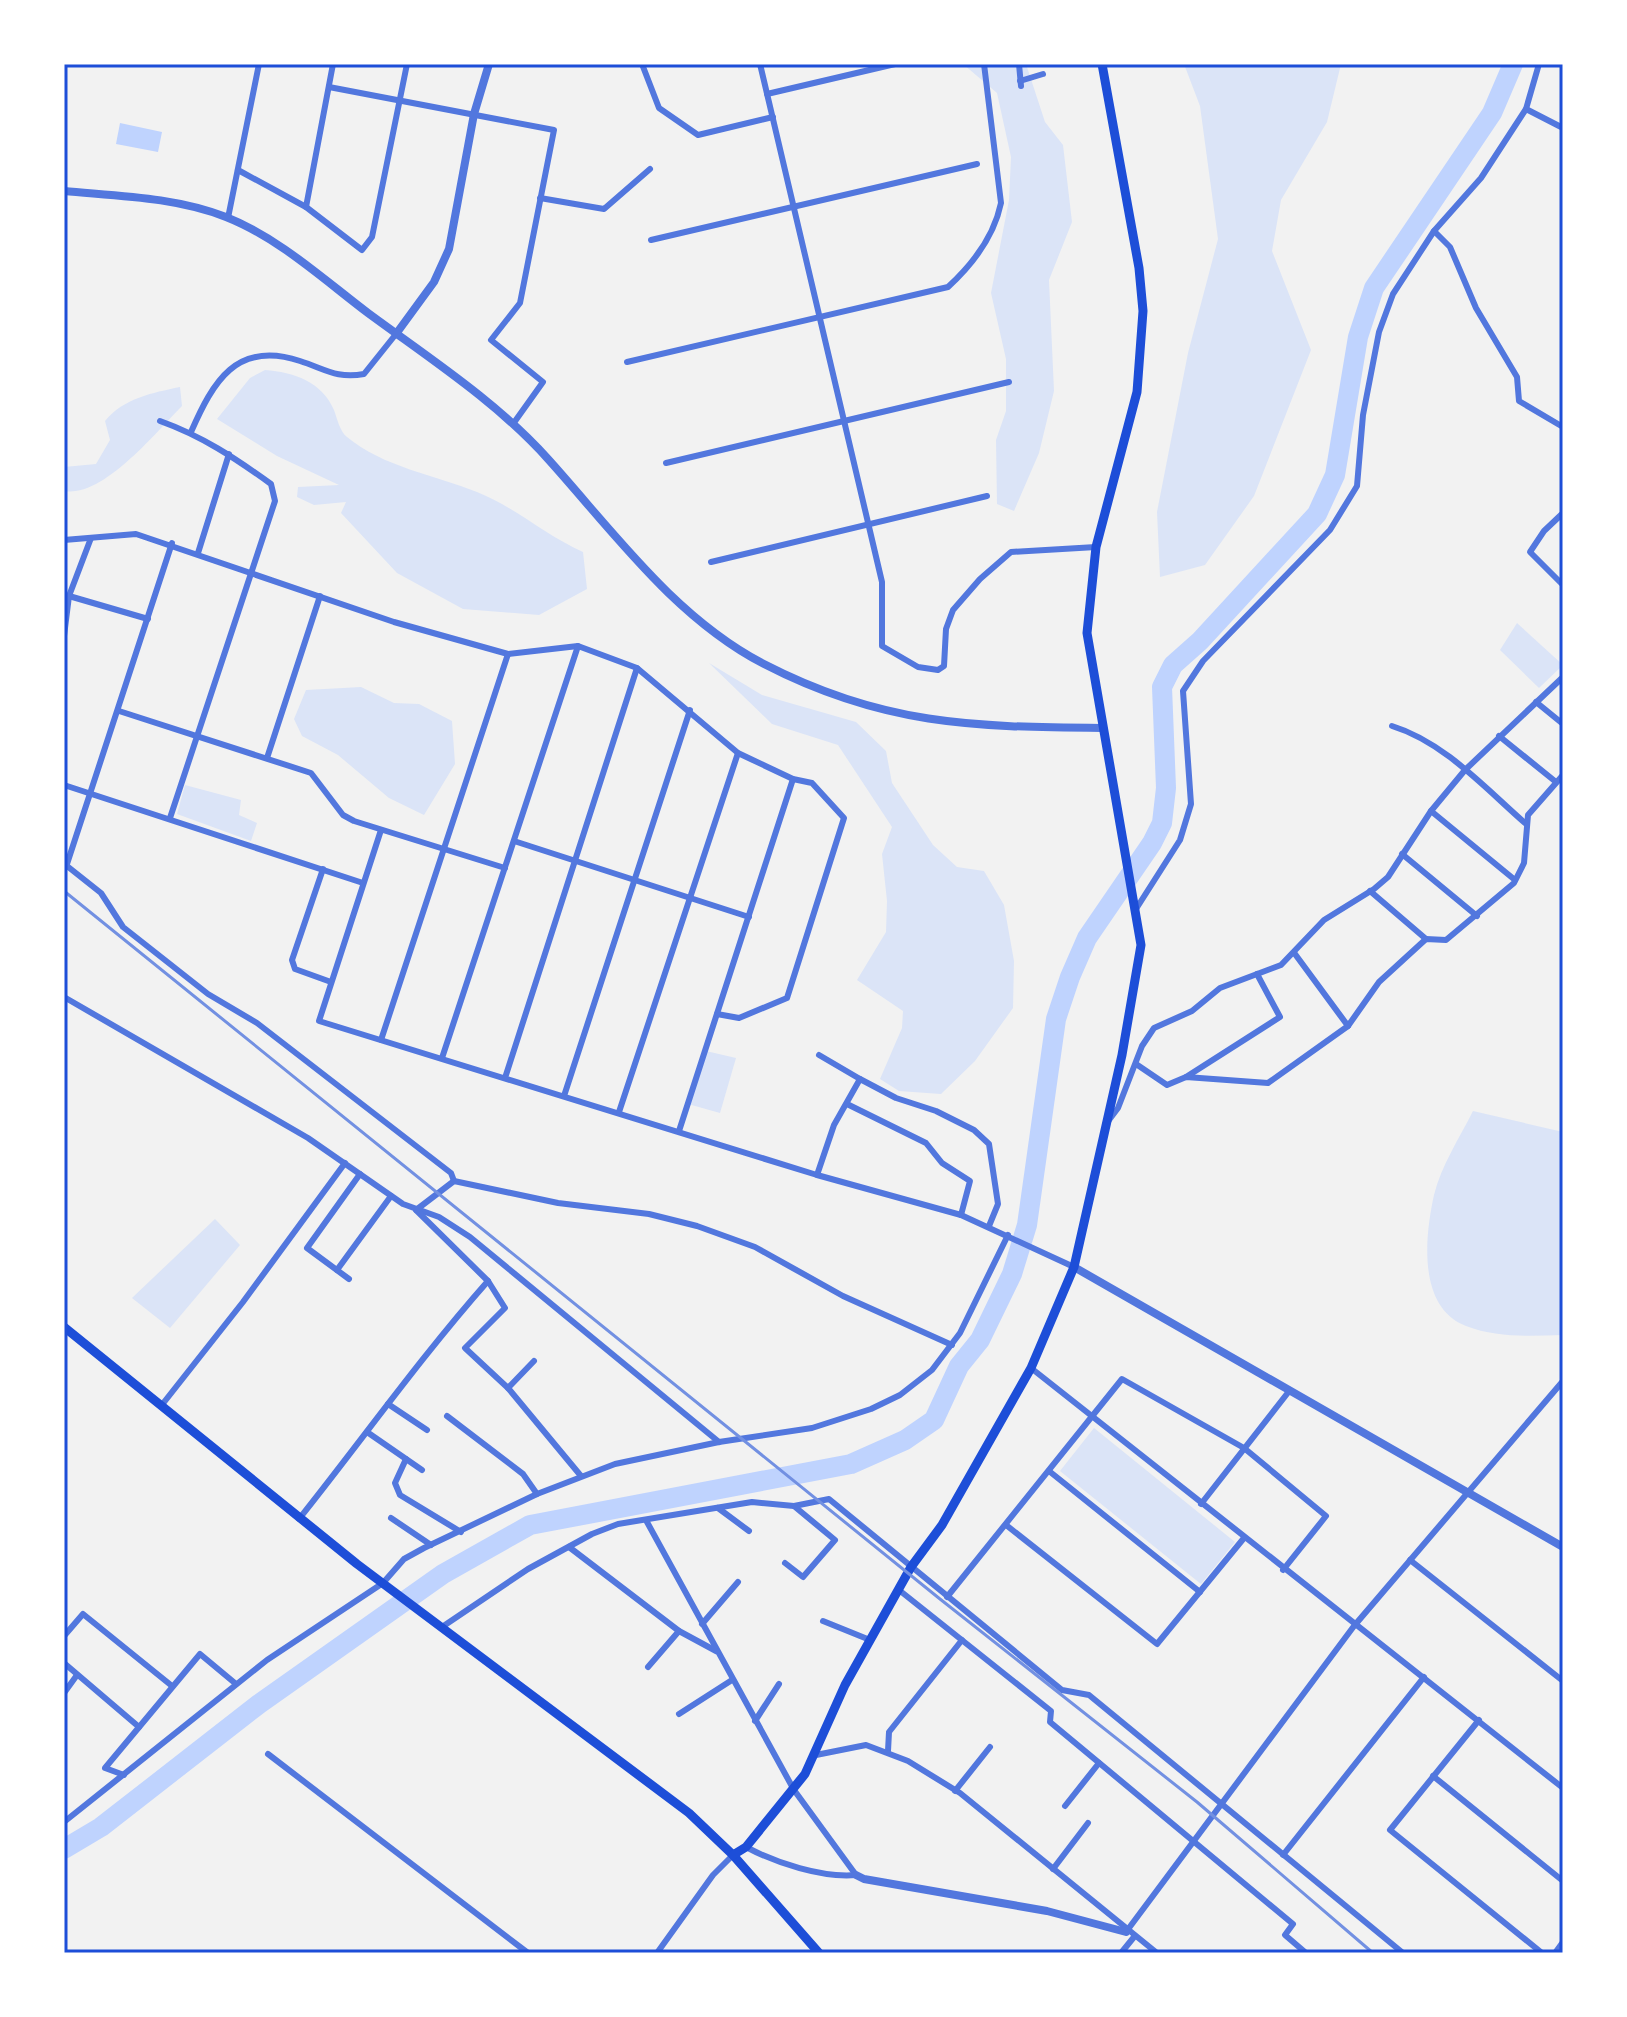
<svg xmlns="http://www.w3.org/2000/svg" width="1627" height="2017" font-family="'Golos Text',sans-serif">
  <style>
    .green { fill: #dbe4f7 }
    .water { fill: #bfd3fe }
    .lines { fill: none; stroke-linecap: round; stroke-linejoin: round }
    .river { stroke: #bfd3fe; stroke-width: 20 }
    .minor { stroke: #5277de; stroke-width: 6 }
    .tertiary { stroke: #5277de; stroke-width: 8 }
    .secondary { stroke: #1d4ed8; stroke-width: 9 }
    .rail { stroke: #7290e2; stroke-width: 3 }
    .neatline { fill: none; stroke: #1d4ed8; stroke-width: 3 }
  </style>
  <rect width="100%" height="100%" fill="#f2f2f2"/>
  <!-- green -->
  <g class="green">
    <polygon points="963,64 1026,64 1045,122 1063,145 1072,222 1049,280 1054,391 1039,453 1014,511 997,504 996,440 1006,411 1006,359 991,293 1009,200 1011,157 997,93"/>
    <polygon points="1184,64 1341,64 1327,122 1281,200 1272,251 1311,350 1254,496 1205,565 1160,577 1157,512 1188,353 1218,239 1200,106"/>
    <path d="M 265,370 C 294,372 322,382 334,410 C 337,418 340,432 347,437 C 383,467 435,475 477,492 C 515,507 545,535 583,552 L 587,589 L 539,615 L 463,609 L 397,573 L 341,513 L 346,502 L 314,505 L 297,497 L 298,487 L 339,485 L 277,456 L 217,419 L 250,378 Z"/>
    <path d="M 180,387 L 182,406 C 155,433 103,498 64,491 L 64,467 L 96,464 L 110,440 L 105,421 C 124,398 152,393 180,387 Z"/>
    <polygon points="1517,623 1563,665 1539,688 1500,650"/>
    <polygon points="709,663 762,695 856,722 886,751 892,783 933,845 957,867 984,871 1004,905 1014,961 1013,1008 975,1061 941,1094 899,1091 880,1079 902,1028 903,1011 857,980 886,932 887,901 882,854 892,827 838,745 772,724"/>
    <polygon points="361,687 394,703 419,704 452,721 455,764 424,815 389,798 338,755 302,736 294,719 306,690"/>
    <polygon points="185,785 241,800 239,815 257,823 251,841 177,814"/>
    <polygon points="706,1051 736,1058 720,1113 688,1104"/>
    <path d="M 1473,1111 L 1563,1132 L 1563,1335 C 1530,1336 1497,1338 1466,1326 C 1417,1307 1425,1236 1434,1195 C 1441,1166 1460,1137 1473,1111 Z"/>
    <polygon points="215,1219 240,1245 170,1328 132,1298"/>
    <polygon points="1094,1428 1235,1542 1201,1584 1060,1471"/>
  </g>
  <!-- water -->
  <polygon class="water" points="120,123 162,132 158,152 116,144"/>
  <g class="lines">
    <!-- river -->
    <polyline class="river" points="64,1849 101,1827 259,1704 443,1574 530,1525 851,1464 905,1440 934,1420 959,1366 980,1340 1012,1274 1027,1225 1056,1019 1070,977 1087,938 1152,843 1162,823 1166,788 1162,687 1173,665 1200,641 1317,514 1335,475 1358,337 1374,288 1492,113 1513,64"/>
    <!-- minor -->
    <g class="minor">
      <polyline points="642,64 659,108 698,135 773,117"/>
      <polyline points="760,64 882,582 882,646 918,667 938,670 944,666 946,629 953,610 980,579 1011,552 1096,547"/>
      <polyline points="1019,64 1021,86"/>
      <polyline points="1020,81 1043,74"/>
      <polyline points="329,87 554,130 520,303 491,340 543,382 513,424"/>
      <polyline points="767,94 895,64"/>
      <polyline points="1526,109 1563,128"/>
      <polyline points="238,170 306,207 362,250 372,237 407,64"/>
      <polyline points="540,198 604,209 650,169"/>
      <polyline points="306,207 333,64"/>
      <polyline points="228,218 259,64"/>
      <polyline points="1434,231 1450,247 1476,308 1517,377 1519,401 1563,427"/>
      <polyline points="651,240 977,164"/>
      <path d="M 627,362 L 948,287 C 973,264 994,237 1001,203 L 984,64"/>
      <path d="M 160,421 C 202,436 235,458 271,484 L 275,501 L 170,818"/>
      <path d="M 191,432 C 213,382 236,340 300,361 C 325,369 337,379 364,374 L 396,334"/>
      <polyline points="666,463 1009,382"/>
      <polyline points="1563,513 1544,531 1530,552 1563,585"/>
      <polyline points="64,540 136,534 394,622 508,654 578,646 637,668 738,753 793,779 812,783 844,818 787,998 739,1018 717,1014"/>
      <polyline points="198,553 229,454"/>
      <polyline points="711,562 987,496"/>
      <polyline points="69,596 148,619"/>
      <polyline points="64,636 69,596 91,538"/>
      <polyline points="1536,702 1563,724"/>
      <polyline points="119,711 311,773 343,815 354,821 505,868"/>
      <path d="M 1392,726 C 1444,742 1485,788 1525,823"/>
      <polyline points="1499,736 1556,782"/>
      <polyline points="267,758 320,596"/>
      <polyline points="64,785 363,883"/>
      <polyline points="1431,811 1515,880"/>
      <polyline points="381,830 319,1021 817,1175 961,1215 1074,1267"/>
      <polyline points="514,841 749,917"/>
      <polyline points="1402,854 1477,916"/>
      <polyline points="67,866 101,893 123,927 208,994 257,1023 451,1173 454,1181"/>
      <polyline points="66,867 172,543"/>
      <polyline points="323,869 292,960 295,969 331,982"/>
      <polyline points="1370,891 1426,939"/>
      <polyline points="1136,909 1180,840 1191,804 1183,691 1203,661 1330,530 1357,486 1363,415 1379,332 1393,294 1434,231 1481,178 1526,109 1539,64"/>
      <polyline points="64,997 308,1138 403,1204 439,1217 470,1237 719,1442"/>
      <polyline points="1348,1026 1379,982 1426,939 1446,940 1514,883 1524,863 1528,815 1563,775"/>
      <polyline points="381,1040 508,654"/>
      <polyline points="819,1055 860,1079"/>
      <polyline points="442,1058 578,646"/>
      <polyline points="1136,1064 1167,1085 1186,1077 1268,1083 1348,1026 1295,954"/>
      <polyline points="1186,1077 1280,1017 1257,974"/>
      <polyline points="505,1078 637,668"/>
      <polyline points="564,1096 690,710"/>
      <polyline points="847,1104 926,1143 942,1163 970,1181 961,1215"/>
      <polyline points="619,1112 738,753"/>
      <polyline points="1109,1120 1118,1108 1142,1046 1154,1028 1192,1011 1220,988 1281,965 1324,920 1374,889 1388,877 1431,811 1465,770 1563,677"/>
      <polyline points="679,1131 793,779"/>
      <polyline points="817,1175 834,1125 860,1079 896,1098 936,1111 974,1130 989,1144 998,1204 989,1226"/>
      <polyline points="416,1210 454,1181 558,1203 649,1214 697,1226 755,1247 843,1296 952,1345"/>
      <polyline points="416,1210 488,1281 505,1308 465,1348 508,1388 581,1476"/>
      <polyline points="337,1270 391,1196"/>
      <polyline points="349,1279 307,1248 360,1174"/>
      <polyline points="1031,1368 1563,1788"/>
      <polyline points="508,1388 534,1361"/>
      <polyline points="388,1404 427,1430"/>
      <polyline points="161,1406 243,1302 345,1163"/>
      <polyline points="447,1416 523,1474 537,1494"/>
      <polyline points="367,1432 422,1470"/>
      <polyline points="406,1459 395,1483 400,1495 461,1532"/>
      <polyline points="1049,1471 1200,1592"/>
      <polyline points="1201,1504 1290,1390"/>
      <polyline points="794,1506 829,1499 1062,1690 1089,1695 1403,1953"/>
      <polyline points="718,1508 749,1531"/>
      <polyline points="391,1518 431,1545"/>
      <path d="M 299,1519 C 362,1440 420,1358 488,1281"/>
      <polyline points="647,1522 794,1790 856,1875"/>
      <polyline points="1006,1525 1157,1644 1244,1538"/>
      <polyline points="569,1547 679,1631 716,1651"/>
      <polyline points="1410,1560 1563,1681"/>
      <polyline points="899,1590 1051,1711 1050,1722 1293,1924 1285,1935 1306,1953"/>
      <polyline points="947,1597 1122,1379 1244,1448 1326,1516 1283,1570"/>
      <polyline points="823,1621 870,1640"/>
      <polyline points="702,1624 738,1582"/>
      <polyline points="442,1627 528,1569 592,1534 618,1524 752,1502 794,1506 835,1540 803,1577 785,1563"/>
      <polyline points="64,1636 83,1614 172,1686"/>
      <polyline points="64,1663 139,1727"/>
      <polyline points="648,1667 679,1631"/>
      <polyline points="64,1693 77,1675"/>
      <polyline points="679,1714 732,1680"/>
      <polyline points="1479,1720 1390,1830 1542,1953"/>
      <polyline points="755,1721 779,1684"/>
      <polyline points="888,1751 889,1732 962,1640"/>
      <polyline points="268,1754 528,1953"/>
      <polyline points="816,1755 866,1745 908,1761 960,1793 1157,1953"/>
      <polyline points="124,1775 105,1768 200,1654 236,1684"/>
      <polyline points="1433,1776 1563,1881"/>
      <polyline points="955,1791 990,1747"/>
      <polyline points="1065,1806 1099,1763"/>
      <polyline points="64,1822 267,1660 383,1583 404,1559 424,1548 537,1494 615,1464 719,1442 812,1428 871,1409 900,1395 932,1370 960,1333 1008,1235"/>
      <path d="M 746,1847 C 776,1863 822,1878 856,1875"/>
      <polyline points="1283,1855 1424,1677"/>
      <polyline points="1053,1869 1088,1823"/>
      <polyline points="1126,1932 1354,1626 1563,1381"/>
      <polyline points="657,1953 713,1875 733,1855"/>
      <polyline points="1121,1953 1134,1937"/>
      <polyline points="1555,1953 1563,1942"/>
    </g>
    <!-- tertiary -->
    <g class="tertiary">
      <path d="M 64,191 C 118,196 175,197 226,217 C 279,238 323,279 368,313 C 429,358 497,402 548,459 C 613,531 675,618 764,664 C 882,725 972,727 1102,728"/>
      <polyline points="396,334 434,282 449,249 474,114 489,64"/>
      <polyline points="1074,1267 1563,1547"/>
      <polyline points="856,1875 864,1879 1047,1911 1126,1932"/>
    </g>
    <!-- secondary -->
    <g class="secondary">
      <polyline points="64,1327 357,1564 689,1813 733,1855 819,1953"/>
      <polyline points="733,1855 746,1847 805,1774 845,1685 911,1567 942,1525 1031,1368 1074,1267 1122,1055 1141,945 1087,633 1096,547 1137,392 1143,311 1139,268 1102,64"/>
    </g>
    <!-- rail -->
    <polyline class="rail" points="64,891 940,1599 1197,1802 1373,1953"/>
  </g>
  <!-- border -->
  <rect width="1627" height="2017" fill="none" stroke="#ffffff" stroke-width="132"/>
  <rect x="66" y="66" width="1495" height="1885" class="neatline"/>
</svg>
